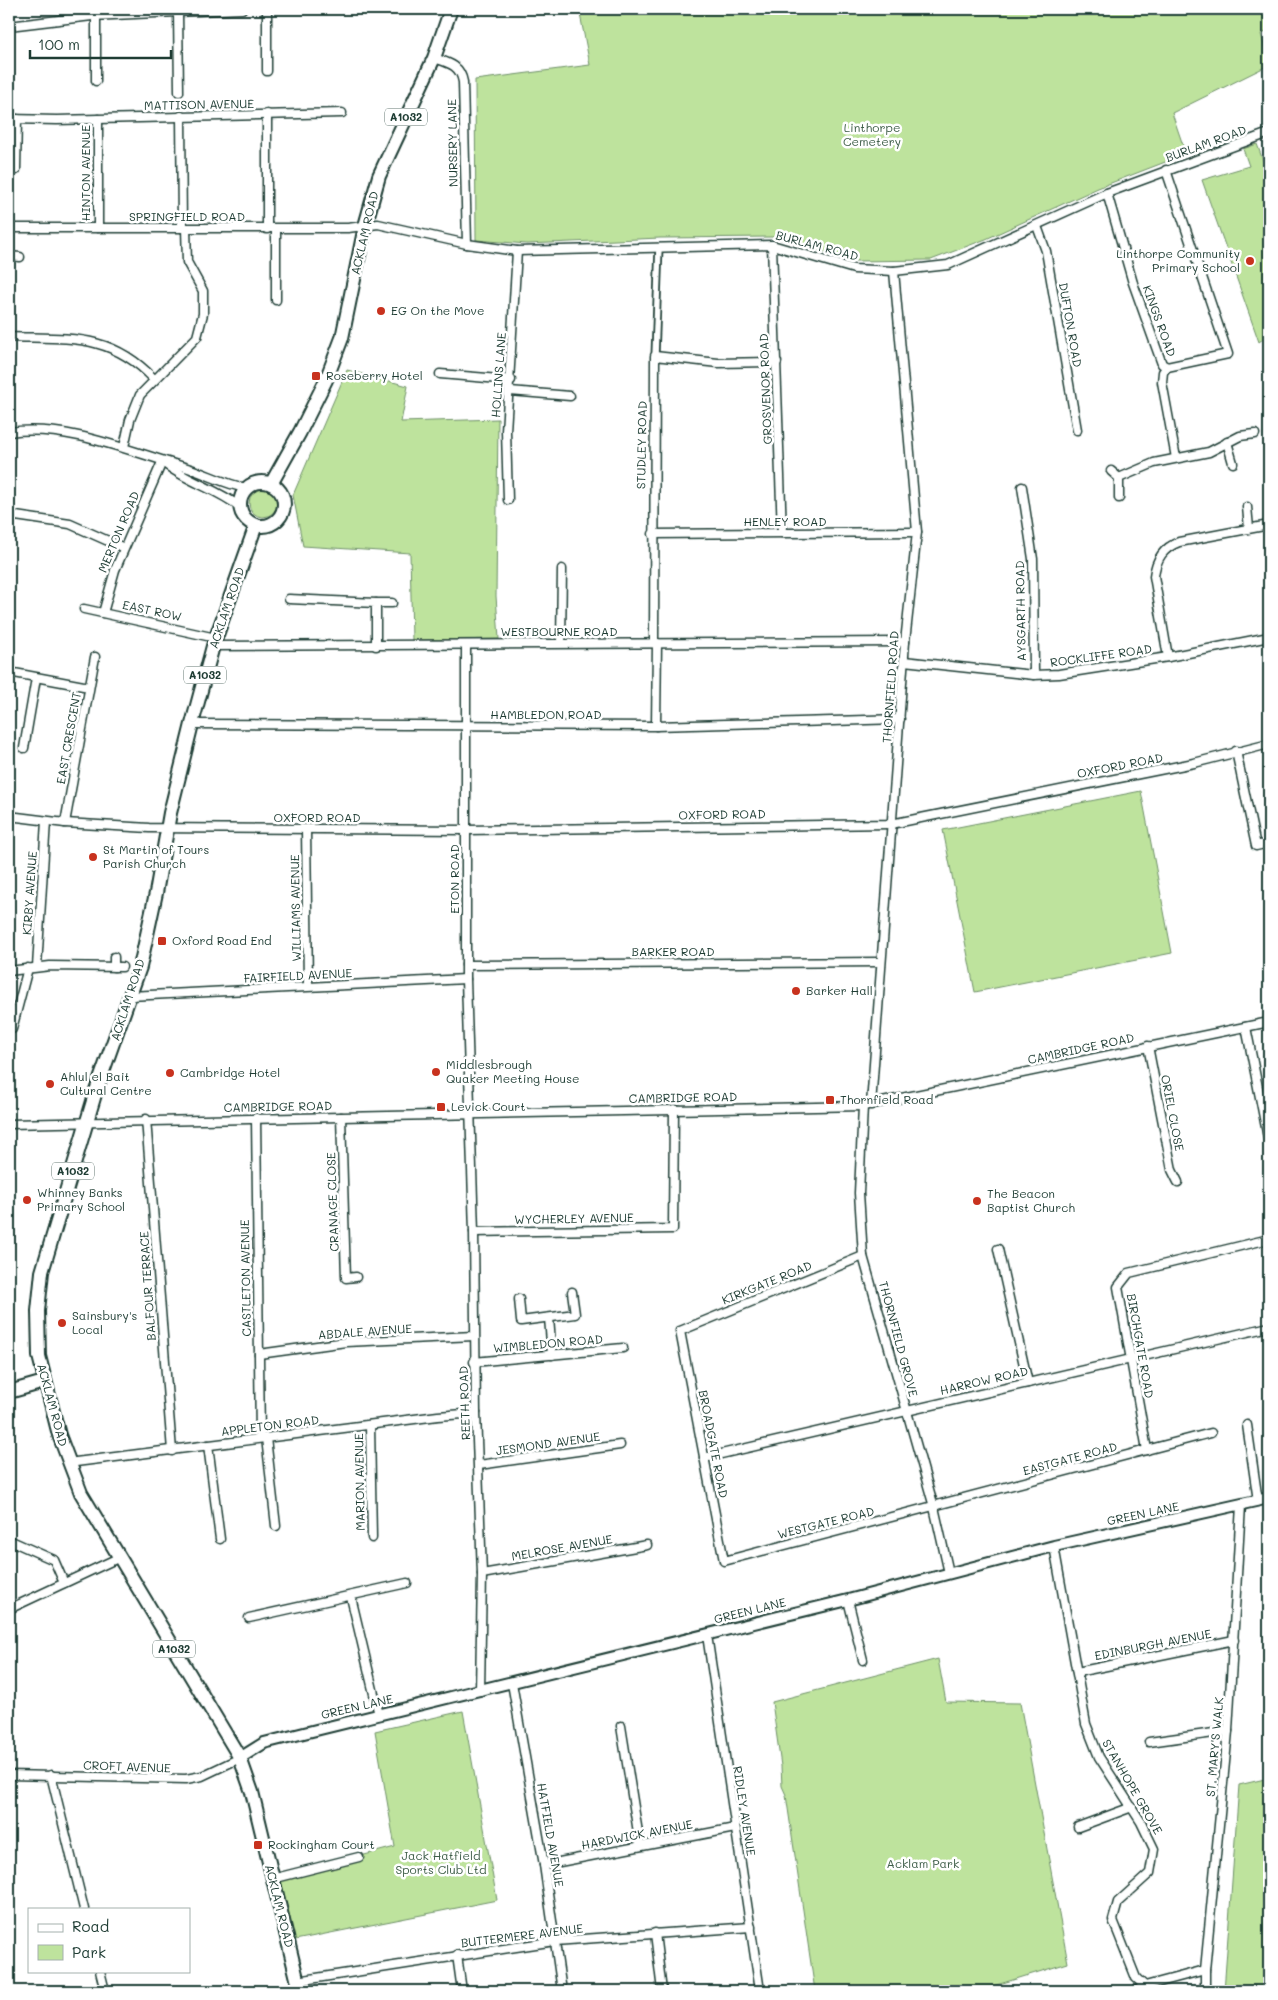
<svg xmlns="http://www.w3.org/2000/svg" width="1278" height="2000" font-family="Mali,sans-serif">
  <style>
    .green { fill: #bee39d; stroke: #6e9068 }
    .lines { fill: none; stroke-linecap: round; stroke-linejoin: round }
    .pedestrian-casing { stroke: #1f3d34; stroke-width: 9 }
    .minor-casing { stroke: #1f3d34; stroke-width: 11 }
    .tertiary-casing { stroke: #1f3d34; stroke-width: 14 }
    .primary-casing { stroke: #1f3d34; stroke-width: 16 }
    .pedestrian { stroke: #fff; stroke-width: 5.5 }
    .minor { stroke: #fff; stroke-width: 8 }
    .tertiary { stroke: #fff; stroke-width: 10 }
    .primary { stroke: #fff; stroke-width: 12 }
    .poi-dot { fill: #c8321e; stroke: #fff; stroke-width: 2 }
    .labels { text-anchor: middle; stroke-width: 5; stroke-linejoin: round; paint-order: stroke }
    .shield { fill: #fff; stroke: #627771; stroke-width: 1 }
    .shield-label { font-size: 11px; font-weight: bold; fill: #1f3d34 }
    .street-label { font-size: 12px; fill: #1f3d34; stroke: #fff }
    .park-label { font-size: 12px; fill: #3f5e49; stroke: #fff }
    .poi-label { font-size: 12px; fill: #1f3d34; stroke: #fff; text-anchor: start }
  </style>
  <rect width="100%" height="100%" fill="#fff"/>
  <filter id="ink" filterUnits="userSpaceOnUse"><feTurbulence type="fractalNoise" baseFrequency=".02" numOctaves="2"/><feDisplacementMap in="SourceGraphic" scale="10" xChannelSelector="R" yChannelSelector="G"/><feConvolveMatrix kernelMatrix="1 2 1 2 8 2 1 2 1" color-interpolation-filters="sRGB"/></filter>
  <g filter="url(#ink)">
    <!-- green -->
    <g class="green">
      <polygon points="579,9 1269,9 1269,31 1261,34 1269,65 1172,113 1186,154 1098,188 986,239 931,260 856,261 774,237 660,238 527,244 476,240 475,80 590,65"/>
      <polygon points="1257,144 1269,177 1268,346 1263,339 1259,342 1202,180 1249,166 1243,149"/>
      <polygon points="347,370 408,386 401,422 498,419 496,596 499,639 412,640 410,553 303,546 293,495"/>
      <circle cx="263" cy="503" r="14"/>
      <polygon points="1141,791 1172,953 975,992 943,830"/>
      <polygon points="938,1659 946,1702 1020,1703 1068,1963 977,1991 815,1991 786,1795 782,1786 781,1766 772,1702"/>
      <polygon points="463,1711 497,1900 295,1940 280,1877 395,1847 375,1731"/>
      <polygon points="1269,1778 1269,1991 1224,1991 1239,1785"/>
    </g>
    <g class="lines">
      <defs>
        <polyline id="pedestrian" points="655,356 659,247"/>
        <g id="minor">
          <polyline points="267,9 267,71"/>
          <polyline points="178,12 179,92"/>
          <polyline points="96,16 96,81"/>
          <polyline points="9,26 92,16 242,9"/>
          <path d="M 434,58 C 449,63 460,65 463,82 L 467,244"/>
          <polyline points="267,114 267,229"/>
          <polyline points="181,116 182,228"/>
          <polyline points="9,119 57,120 342,113"/>
          <polyline points="98,119 98,228"/>
          <polyline points="16,170 17,119"/>
          <polyline points="1166,170 1228,354 1167,367"/>
          <polyline points="1107,193 1133,283 1162,364 1167,367"/>
          <polyline points="1037,226 1046,251 1077,430"/>
          <polyline points="9,228 348,228 378,224 467,244 517,251 772,245 854,269 894,271 948,265 1107,193 1269,133"/>
          <polyline points="276,229 276,300"/>
          <polyline points="772,245 782,533"/>
          <polyline points="9,256 20,257"/>
          <path d="M 9,337 C 67,339 110,332 154,379"/>
          <polyline points="1167,367 1163,372 1162,382 1176,458"/>
          <polyline points="440,374 511,380"/>
          <polyline points="510,391 570,396"/>
          <path d="M 9,432 C 67,424 126,450 181,466 C 204,472 223,484 246,488"/>
          <polyline points="1227,442 1233,463"/>
          <polyline points="124,447 130,420 140,395 197,337 203,314 203,291 187,262 186,228"/>
          <path d="M 164,463 C 187,482 216,488 240,507"/>
          <polyline points="1111,471 1119,478"/>
          <polyline points="1022,487 1033,559 1034,675"/>
          <polyline points="1119,498 1119,478 1154,463 1209,452 1240,436 1255,434"/>
          <polyline points="508,500 506,431 517,251"/>
          <polyline points="1247,507 1249,528"/>
          <polyline points="9,515 70,524 124,548"/>
          <polyline points="653,534 917,532"/>
          <polyline points="289,599 376,603 376,646"/>
          <polyline points="376,603 392,603"/>
          <polyline points="84,609 216,638"/>
          <polyline points="103,613 115,570 162,462"/>
          <polyline points="561,643 562,569"/>
          <polyline points="654,643 655,356 718,363 777,362"/>
          <polyline points="466,645 466,979 474,1232 476,1413 482,1574 480,1691"/>
          <polyline points="213,646 905,642"/>
          <path d="M 1168,657 L 1154,576 C 1156,559 1163,548 1179,542 L 1269,525"/>
          <polyline points="904,661 1034,675 1059,674 1168,657 1269,637"/>
          <polyline points="9,672 89,687"/>
          <polyline points="192,724 656,726 900,719"/>
          <polyline points="656,726 657,643"/>
          <polyline points="24,748 36,678"/>
          <polyline points="1236,751 1256,846 1269,843"/>
          <polyline points="9,816 65,823 149,828 467,830 891,824 1194,763 1269,744"/>
          <polyline points="65,823 95,657"/>
          <polyline points="306,829 308,986"/>
          <polyline points="466,965 880,962"/>
          <polyline points="37,967 46,821"/>
          <polyline points="114,967 114,957"/>
          <polyline points="9,971 50,966 122,967"/>
          <polyline points="130,996 466,979"/>
          <polyline points="1246,1027 1269,1143"/>
          <polyline points="12,1029 28,968"/>
          <polyline points="1148,1046 1172,1170 1178,1182"/>
          <polyline points="871,1105 905,642 917,532 894,271"/>
          <polyline points="863,1106 859,1193 863,1256 934,1507 949,1573"/>
          <polyline points="341,1117 346,1278 356,1277"/>
          <polyline points="256,1118 260,1438"/>
          <polyline points="146,1119 172,1451"/>
          <polyline points="9,1124 863,1106 1269,1022"/>
          <polyline points="474,1232 673,1229 674,1109"/>
          <polyline points="998,1249 1028,1383"/>
          <polyline points="863,1256 680,1331 724,1561 1211,1433"/>
          <polyline points="519,1299 521,1321 575,1314 572,1292"/>
          <polyline points="549,1318 552,1355"/>
          <polyline points="259,1354 346,1342 474,1336"/>
          <polyline points="474,1362 623,1348"/>
          <polyline points="370,1425 372,1538"/>
          <polyline points="1247,1425 1258,1501"/>
          <polyline points="266,1438 276,1526"/>
          <polyline points="208,1445 220,1539"/>
          <polyline points="1147,1450 1118,1287 1129,1273 1269,1239"/>
          <polyline points="704,1458 1269,1327"/>
          <polyline points="68,1463 438,1416 476,1413"/>
          <polyline points="479,1465 620,1445"/>
          <polyline points="9,1540 54,1560 64,1583"/>
          <polyline points="1054,1546 1086,1724 1099,1757 1141,1822 1154,1849 1150,1873 1118,1902 1113,1920 1136,1978 1145,1986 1205,1970"/>
          <polyline points="482,1574 647,1545"/>
          <polyline points="351,1597 379,1715"/>
          <polyline points="848,1600 863,1660"/>
          <polyline points="9,1609 118,1558"/>
          <polyline points="249,1618 407,1583"/>
          <polyline points="707,1635 760,1991"/>
          <polyline points="1077,1672 1234,1640"/>
          <polyline points="512,1683 544,1865 562,1991"/>
          <polyline points="621,1726 640,1845"/>
          <polyline points="1149,1742 1228,1731"/>
          <polyline points="9,1775 186,1779 202,1776 240,1758"/>
          <polyline points="51,1775 84,1909"/>
          <polyline points="1078,1827 1132,1807"/>
          <polyline points="544,1865 735,1828"/>
          <polyline points="272,1879 359,1857"/>
          <polyline points="655,1933 662,1991"/>
          <polyline points="457,1955 462,1991"/>
          <polyline points="100,1971 105,1991"/>
          <polyline points="297,1981 555,1941 751,1927"/>
          <polyline points="1135,1991 1145,1986"/>
          <polyline points="1205,1991 1205,1970 1228,1731 1241,1505"/>
        </g>
        <polyline id="tertiary" points="240,1758 264,1743 320,1729 848,1600 1054,1546 1269,1498"/>
        <g id="primary">
          <circle cx="262" cy="504" r="22"/>
          <polyline points="271,484 300,432 326,380 342,338 365,226 379,176 434,58 451,9"/>
          <polyline points="256,525 213,646 192,724 170,813 156,893 140,967 96,1091 42,1272 38,1311 39,1356 59,1435 81,1493 240,1758 252,1792 300,1991"/>
          <polyline points="9,1392 44,1382"/>
        </g>
      </defs>
      <!-- pedestrian casing -->
      <use href="#pedestrian" class="pedestrian-casing"/>
      <!-- minor casing -->
      <use href="#minor" class="minor-casing"/>
      <!-- tertiary casing -->
      <use href="#tertiary" class="tertiary-casing"/>
      <!-- primary casing -->
      <use href="#primary" class="primary-casing"/>
      <!-- pedestrian -->
      <use href="#pedestrian" class="pedestrian"/>
      <!-- minor -->
      <use href="#minor" class="minor"/>
      <!-- tertiary -->
      <use href="#tertiary" class="tertiary"/>
      <!-- primary -->
      <use href="#primary" class="primary"/>
    </g>
  </g>
  <!-- markers -->
  <g class="poi-dot">
    <circle cx="1250" cy="261" r="5"/>
    <circle cx="381" cy="311" r="5"/>
    <rect x="311" y="371" width="10" height="10" rx="2.5"/>
    <circle cx="93" cy="857" r="5"/>
    <rect x="157" y="936" width="10" height="10" rx="2.5"/>
    <circle cx="796" cy="991" r="5"/>
    <circle cx="436" cy="1072" r="5"/>
    <circle cx="170" cy="1073" r="5"/>
    <circle cx="50" cy="1084" r="5"/>
    <rect x="825" y="1095" width="10" height="10" rx="2.5"/>
    <rect x="436" y="1102" width="10" height="10" rx="2.5"/>
    <circle cx="27" cy="1200" r="5"/>
    <circle cx="977" cy="1201" r="5"/>
    <circle cx="62" cy="1323" r="5"/>
    <rect x="253" y="1840" width="10" height="10" rx="2.5"/>
  </g>
  <g class="labels">
    <!-- shield labels -->
    <g class="shield">
      <rect x="385" y="108.5" width="42" height="17" rx="4"/>
      <rect x="184" y="666.5" width="42" height="17" rx="4"/>
      <rect x="52" y="1162.5" width="42" height="17" rx="4"/>
      <rect x="153" y="1640.5" width="42" height="17" rx="4"/>
    </g>
    <g class="shield-label">
      <text x="406" y="121">A1032</text>
      <text x="205" y="679">A1032</text>
      <text x="73" y="1175">A1032</text>
      <text x="174" y="1653">A1032</text>
    </g>
    <!-- street labels -->
    <g class="street-label">
      <text transform="translate(199 105) rotate(-1)" y="4">MATTISON AVENUE</text>
      <text transform="translate(453 143) rotate(-91)" y="4">NURSERY LANE</text>
      <text transform="translate(1206 144) rotate(-20)" y="4">BURLAM ROAD</text>
      <text transform="translate(86 173) rotate(-90)" y="4">HINTON AVENUE</text>
      <text x="187" y="221">SPRINGFIELD ROAD</text>
      <text transform="translate(365 233) rotate(-77)" y="4">ACKLAM ROAD</text>
      <text transform="translate(817 246) rotate(15)" y="4">BURLAM ROAD</text>
      <text transform="translate(1159 321) rotate(70)" y="4">KINGS ROAD</text>
      <text transform="translate(1070 325) rotate(80)" y="4">DUFTON ROAD</text>
      <text transform="translate(499 375) rotate(-86)" y="4">HOLLINS LANE</text>
      <text transform="translate(766 389) rotate(-92)" y="4">GROSVENOR ROAD</text>
      <text transform="translate(642 445) rotate(-89)" y="4">STUDLEY ROAD</text>
      <text x="785" y="526">HENLEY ROAD</text>
      <text transform="translate(119 532) rotate(-67)" y="4">MERTON ROAD</text>
      <text transform="translate(227 608) rotate(-71)" y="4">ACKLAM ROAD</text>
      <text transform="translate(152 611) rotate(12)" y="4">EAST ROW</text>
      <text transform="translate(1021 611) rotate(-91)" y="4">AYSGARTH ROAD</text>
      <text x="559" y="636">WESTBOURNE ROAD</text>
      <text transform="translate(1101 656) rotate(-8)" y="4">ROCKLIFFE ROAD</text>
      <text transform="translate(891 687) rotate(-86)" y="4">THORNFIELD ROAD</text>
      <text x="546" y="719">HAMBLEDON ROAD</text>
      <text transform="translate(69 738) rotate(-80)" y="4">EAST CRESCENT</text>
      <text transform="translate(1120 766) rotate(-11)" y="4">OXFORD ROAD</text>
      <text transform="translate(722 815) rotate(-1)" y="4">OXFORD ROAD</text>
      <text x="317" y="822">OXFORD ROAD</text>
      <text transform="translate(455 879) rotate(-90)" y="4">ETON ROAD</text>
      <text transform="translate(30 893) rotate(-86)" y="4">KIRBY AVENUE</text>
      <text transform="translate(296 908) rotate(-91)" y="4">WILLIAMS AVENUE</text>
      <text x="673" y="956">BARKER ROAD</text>
      <text transform="translate(298 976) rotate(-3)" y="4">FAIRFIELD AVENUE</text>
      <text transform="translate(128 1000) rotate(-72)" y="4">ACKLAM ROAD</text>
      <text transform="translate(1081 1049) rotate(-12)" y="4">CAMBRIDGE ROAD</text>
      <text transform="translate(683 1098) rotate(-1)" y="4">CAMBRIDGE ROAD</text>
      <text transform="translate(278 1107) rotate(-1)" y="4">CAMBRIDGE ROAD</text>
      <text transform="translate(1172 1113) rotate(79)" y="4">ORIEL CLOSE</text>
      <text transform="translate(333 1202) rotate(-92)" y="4">CRANAGE CLOSE</text>
      <text transform="translate(574 1219) rotate(-1)" y="4">WYCHERLEY AVENUE</text>
      <text transform="translate(246 1278) rotate(-91)" y="4">CASTLETON AVENUE</text>
      <text transform="translate(767 1283) rotate(-22)" y="4">KIRKGATE ROAD</text>
      <text transform="translate(148 1286) rotate(-94)" y="4">BALFOUR TERRACE</text>
      <text transform="translate(365 1332) rotate(-4)" y="4">ABDALE AVENUE</text>
      <text transform="translate(898 1339) rotate(75)" y="4">THORNFIELD GROVE</text>
      <text transform="translate(548 1344) rotate(-5)" y="4">WIMBLEDON ROAD</text>
      <text transform="translate(1140 1346) rotate(80)" y="4">BIRCHGATE ROAD</text>
      <text transform="translate(984 1381) rotate(-13)" y="4">HARROW ROAD</text>
      <text transform="translate(465 1403) rotate(-92)" y="4">REETH ROAD</text>
      <text transform="translate(52 1405) rotate(75)" y="4">ACKLAM ROAD</text>
      <text transform="translate(270 1426) rotate(-7)" y="4">APPLETON ROAD</text>
      <text transform="translate(548 1444) rotate(-8)" y="4">JESMOND AVENUE</text>
      <text transform="translate(713 1444) rotate(79)" y="4">BROADGATE ROAD</text>
      <text transform="translate(1070 1459) rotate(-15)" y="4">EASTGATE ROAD</text>
      <text transform="translate(360 1482) rotate(-91)" y="4">MARION AVENUE</text>
      <text transform="translate(1143 1514) rotate(-12)" y="4">GREEN LANE</text>
      <text transform="translate(826 1523) rotate(-14)" y="4">WESTGATE ROAD</text>
      <text transform="translate(562 1548) rotate(-10)" y="4">MELROSE AVENUE</text>
      <text transform="translate(750 1611) rotate(-14)" y="4">GREEN LANE</text>
      <text transform="translate(1153 1645) rotate(-11)" y="4">EDINBURGH AVENUE</text>
      <text transform="translate(357 1707) rotate(-13)" y="4">GREEN LANE</text>
      <text transform="translate(1215 1747) rotate(-85)" y="4">ST. MARY'S WALK</text>
      <text transform="translate(127 1767) rotate(2)" y="4">CROFT AVENUE</text>
      <text transform="translate(1132 1787) rotate(60)" y="4">STANHOPE GROVE</text>
      <text transform="translate(744 1811) rotate(81)" y="4">RIDLEY AVENUE</text>
      <text transform="translate(550 1835) rotate(80)" y="4">HATFIELD AVENUE</text>
      <text transform="translate(637 1835) rotate(-11)" y="4">HARDWICK AVENUE</text>
      <text transform="translate(279 1906) rotate(76)" y="4">ACKLAM ROAD</text>
      <text transform="translate(522 1936) rotate(-7)" y="4">BUTTERMERE AVENUE</text>
    </g>
    <!-- park labels -->
    <g class="park-label">
      <text x="872" y="132">Linthorpe<tspan x="872" dy="14">Cemetery</tspan></text>
      <text x="441" y="1860">Jack Hatfield<tspan x="441" dy="14">Sports Club Ltd</tspan></text>
      <text x="923" y="1868">Acklam Park</text>
    </g>
    <!-- poi labels -->
    <g class="poi-label">
      <text x="1240" y="258" text-anchor="end">Linthorpe Community<tspan x="1240" dy="14">Primary School</tspan></text>
      <text x="391" y="315">EG On the Move</text>
      <text x="326" y="380">Roseberry Hotel</text>
      <text x="103" y="854">St Martin of Tours<tspan x="103" dy="14">Parish Church</tspan></text>
      <text x="172" y="945">Oxford Road End</text>
      <text x="806" y="995">Barker Hall</text>
      <text x="446" y="1069">Middlesbrough<tspan x="446" dy="14">Quaker Meeting House</tspan></text>
      <text x="180" y="1077">Cambridge Hotel</text>
      <text x="60" y="1081">Ahlul el Bait<tspan x="60" dy="14">Cultural Centre</tspan></text>
      <text x="840" y="1104">Thornfield Road</text>
      <text x="451" y="1111">Levick Court</text>
      <text x="37" y="1197">Whinney Banks<tspan x="37" dy="14">Primary School</tspan></text>
      <text x="987" y="1198">The Beacon<tspan x="987" dy="14">Baptist Church</tspan></text>
      <text x="72" y="1320">Sainsbury's<tspan x="72" dy="14">Local</tspan></text>
      <text x="268" y="1849">Rockingham Court</text>
    </g>
  </g>
  <!-- margin -->
  <rect width="1278" height="2000" fill="none" stroke="#fff" stroke-width="30"/>
  <rect x="15" y="15" width="1248" height="1970" fill="none" stroke="#1f3d34" stroke-width="2" filter="url(#ink)"/>
  <!-- legend -->
  <rect x="28" y="1908" width="162" height="65" fill="#ffffff" stroke="#a5b1ae"/>
  <rect x="38" y="1924" width="25" height="8" fill="#ffffff" stroke="#a5b1ae"/>
  <text x="72" y="1932" font-size="15" fill="#1f3d34">Road</text>
  <rect x="38" y="1945" width="25" height="15" fill="#bee39d" stroke="#a5b1ae"/>
  <text x="72" y="1958" font-size="15" fill="#1f3d34">Park</text>
  <!-- scale -->
  <path d="M30 50v8h141v-8" fill="none" stroke="#1f3d34" stroke-width="2.5"/>
  <text x="38" y="50" font-size="15" fill="#1f3d34" stroke="#ffffff" stroke-width="4" paint-order="stroke">100 m</text>
</svg>
